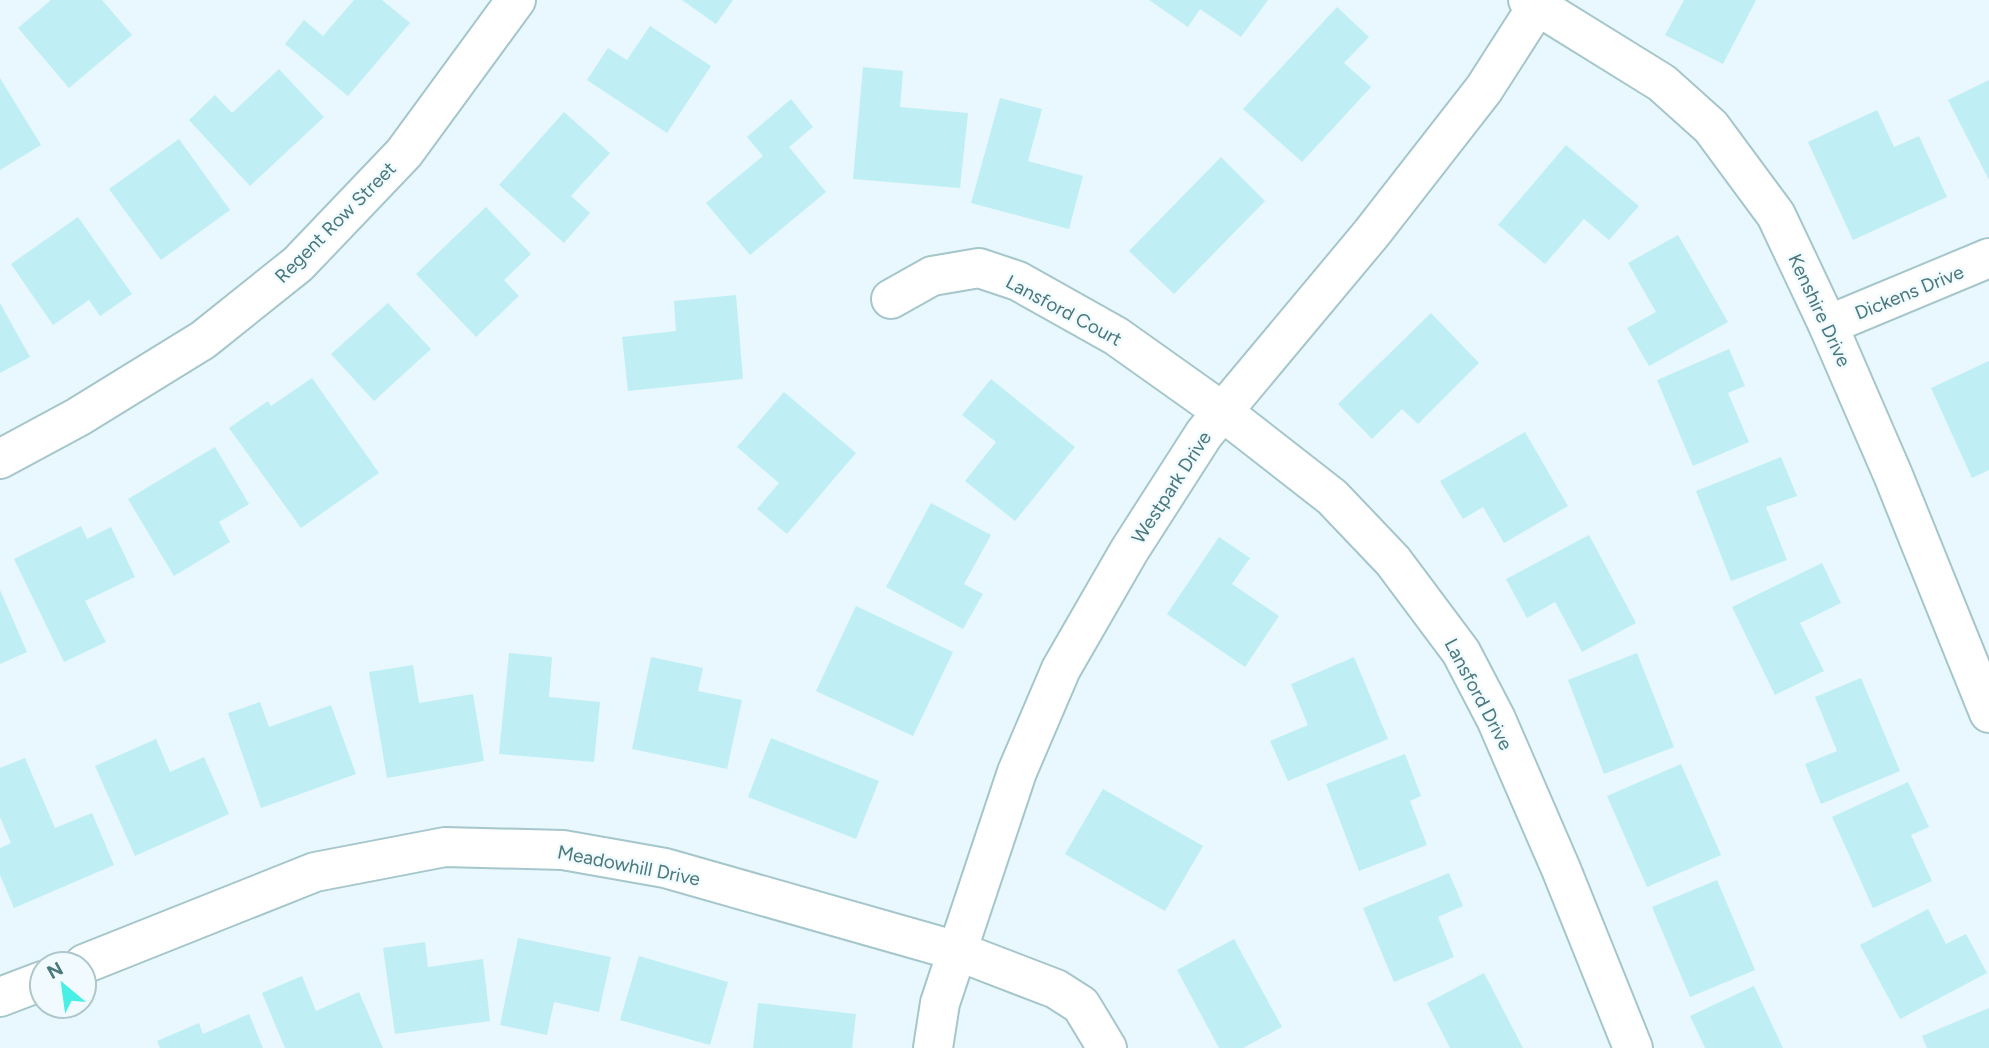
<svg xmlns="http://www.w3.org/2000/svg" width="1989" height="1048" font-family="Figtree,sans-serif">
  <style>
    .building { fill: #bfeff5 }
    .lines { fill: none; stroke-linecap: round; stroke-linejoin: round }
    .minor-casing { stroke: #a5c6cb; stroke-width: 42 }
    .minor { stroke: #fff; stroke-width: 38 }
    .labels { text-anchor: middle; stroke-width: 5; stroke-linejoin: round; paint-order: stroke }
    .street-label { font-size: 19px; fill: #4a787b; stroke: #f1fbff }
  </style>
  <rect width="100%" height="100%" fill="#e9f7fe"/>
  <!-- building -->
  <g class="building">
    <polygon points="51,0 102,0 132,35 69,88 18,28"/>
    <polygon points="354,0 382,0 410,23 348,96 285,44 304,20 323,36"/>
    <polygon points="682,0 733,0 716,24"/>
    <polygon points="1149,0 1268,0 1241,37 1200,9 1188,27"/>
    <polygon points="1684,0 1756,0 1723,64 1665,35"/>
    <polygon points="1337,7 1369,37 1344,63 1371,87 1302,162 1243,109"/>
    <polygon points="650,26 711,66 667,133 587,80 608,48 627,60"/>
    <polygon points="863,67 903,71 900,107 968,113 960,188 853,179"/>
    <polygon points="279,69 324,117 250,186 189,120 215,95 232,113"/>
    <polygon points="0,78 41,145 0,170"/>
    <polygon points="1989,80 1989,180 1948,100"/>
    <polygon points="1000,98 1042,109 1028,161 1083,176 1069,229 971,203"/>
    <polygon points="791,99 813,127 789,147 826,192 750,255 706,203 763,156 747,137"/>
    <polygon points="1877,110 1894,147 1919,136 1947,197 1853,240 1808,142"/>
    <polygon points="564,112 610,153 571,196 590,213 564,243 499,185"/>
    <polygon points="179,139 230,210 161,260 109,189"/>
    <polygon points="1566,145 1639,206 1609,240 1584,219 1545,264 1498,225"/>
    <polygon points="1221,157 1265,201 1174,294 1129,251"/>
    <polygon points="486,207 531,254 504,280 519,296 476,337 416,274"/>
    <polygon points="78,217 132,294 100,316 89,300 53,325 11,264"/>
    <polygon points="1678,235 1728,322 1649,366 1627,328 1656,312 1628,263"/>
    <polygon points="736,295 743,379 628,391 622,337 676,331 674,301"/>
    <polygon points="0,303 30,357 0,373"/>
    <polygon points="388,303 431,349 374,401 331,354"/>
    <polygon points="1431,313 1479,363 1418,424 1402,409 1372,439 1338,404"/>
    <polygon points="1729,349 1745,386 1728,393 1749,442 1693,466 1657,380"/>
    <polygon points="1989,361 1989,470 1972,478 1931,388"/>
    <polygon points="312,378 379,473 301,528 229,428 268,401 271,406"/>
    <polygon points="991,379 1075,447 1015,521 965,481 996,442 962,415"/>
    <polygon points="784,392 856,453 787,534 757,509 779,483 737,447"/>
    <polygon points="1525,432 1568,506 1504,543 1483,507 1463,519 1440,481"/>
    <polygon points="215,447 249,504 219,522 230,542 174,576 128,499"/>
    <polygon points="1781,457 1797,496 1766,507 1787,560 1731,581 1696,491"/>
    <polygon points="931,503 991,535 964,584 983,594 963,629 886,587"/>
    <polygon points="81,526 87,539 111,527 135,577 85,601 106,642 64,662 14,559"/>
    <polygon points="1589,535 1636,623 1582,652 1555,602 1527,618 1506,579"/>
    <polygon points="1219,537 1250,558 1232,584 1279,616 1245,667 1167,614"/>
    <polygon points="1822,563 1841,603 1800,623 1824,671 1775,695 1732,607"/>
    <polygon points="0,590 27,652 0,664"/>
    <polygon points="856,606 953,652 913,736 816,691"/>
    <polygon points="509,653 552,657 549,697 600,702 594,762 499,754"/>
    <polygon points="1637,653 1674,747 1604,774 1568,680"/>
    <polygon points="651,657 703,668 698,691 742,700 727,769 632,749"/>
    <polygon points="1354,657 1388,739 1288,781 1270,741 1308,725 1291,684"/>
    <polygon points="413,665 419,703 473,694 484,761 387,778 369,672"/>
    <polygon points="1861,678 1900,771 1821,804 1805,764 1837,751 1815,697"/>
    <polygon points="260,702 269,727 331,705 356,774 261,808 228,713"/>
    <polygon points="771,738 879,781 856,839 748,797"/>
    <polygon points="156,739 170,772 204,757 229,814 135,856 95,766"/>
    <polygon points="1405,754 1421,796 1410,801 1427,845 1359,871 1326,784"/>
    <polygon points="25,758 55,828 92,813 114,865 14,908 0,875 0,848 11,843 0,817 0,768"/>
    <polygon points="1681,764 1721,855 1647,887 1607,796"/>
    <polygon points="1908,782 1929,827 1911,835 1932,881 1873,908 1832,817"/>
    <polygon points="1103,789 1203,846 1165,911 1065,854"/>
    <polygon points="1449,873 1463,906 1438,917 1454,957 1394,982 1363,908"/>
    <polygon points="1717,880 1755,970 1690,997 1652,907"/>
    <polygon points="1928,909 1946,944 1966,934 1987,973 1900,1019 1860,945"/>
    <polygon points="518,938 611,957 599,1012 554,1002 547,1035 500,1025"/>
    <polygon points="1234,939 1282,1027 1243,1048 1219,1048 1177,970"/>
    <polygon points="425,942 428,967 483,959 490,1021 395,1034 383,948"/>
    <polygon points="639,956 728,982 710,1045 620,1020"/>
    <polygon points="1484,973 1523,1048 1450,1048 1427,1003"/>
    <polygon points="302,976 316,1011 359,992 383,1048 285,1048 262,993"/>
    <polygon points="1754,986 1783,1048 1705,1048 1690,1016"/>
    <polygon points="758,1003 856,1014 852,1048 753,1048"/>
    <polygon points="1989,1008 1989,1048 1927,1048 1922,1036"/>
    <polygon points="249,1014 263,1048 160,1048 157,1041 199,1023 203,1034"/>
  </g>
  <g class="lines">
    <defs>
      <g id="minor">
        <polyline points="1528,0 1662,83 1711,127 1776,215 1828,325 1893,475 1989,713"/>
        <polyline points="891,299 932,276 979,268 1018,281 1116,336 1223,412 1332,497 1393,561 1461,652 1496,719 1561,869 1633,1048"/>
        <polyline points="1828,325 1989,258"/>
        <polyline points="0,459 78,417 203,340 298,264 404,153 516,0"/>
        <polyline points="84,964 315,872 445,847 563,850 665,868 957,951 1056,989 1081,1005 1107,1048"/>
        <polyline points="0,997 42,981"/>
        <polyline points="933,1048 940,1003 1017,772 1061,669 1129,551 1204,434 1371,234 1484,89 1541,0"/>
      </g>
    </defs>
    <!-- minor casing -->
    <use href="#minor" class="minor-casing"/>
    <!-- minor -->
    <use href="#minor" class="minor"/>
  </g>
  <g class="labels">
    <!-- street labels -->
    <g class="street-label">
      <text transform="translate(335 222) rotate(-45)" y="7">Regent Row Street</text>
      <text transform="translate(1909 292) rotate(-22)" y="7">Dickens Drive</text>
      <text transform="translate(1064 310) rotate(28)" y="7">Lansford Court</text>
      <text transform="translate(1820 310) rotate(65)" y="7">Kenshire Drive</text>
      <text transform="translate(1171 487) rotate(-57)" y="7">Westpark Drive</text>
      <text transform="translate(1479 694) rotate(62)" y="7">Lansford Drive</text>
      <text transform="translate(629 865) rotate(11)" y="7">Meadowhill Drive</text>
    </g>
  </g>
  <!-- north arrow -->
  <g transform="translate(63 985) rotate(331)"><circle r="33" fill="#f1fbff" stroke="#aec7ca" stroke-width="2"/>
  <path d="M0-5L12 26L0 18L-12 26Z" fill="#47efe4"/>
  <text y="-10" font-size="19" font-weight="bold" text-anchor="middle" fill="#4a787b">N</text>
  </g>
</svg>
